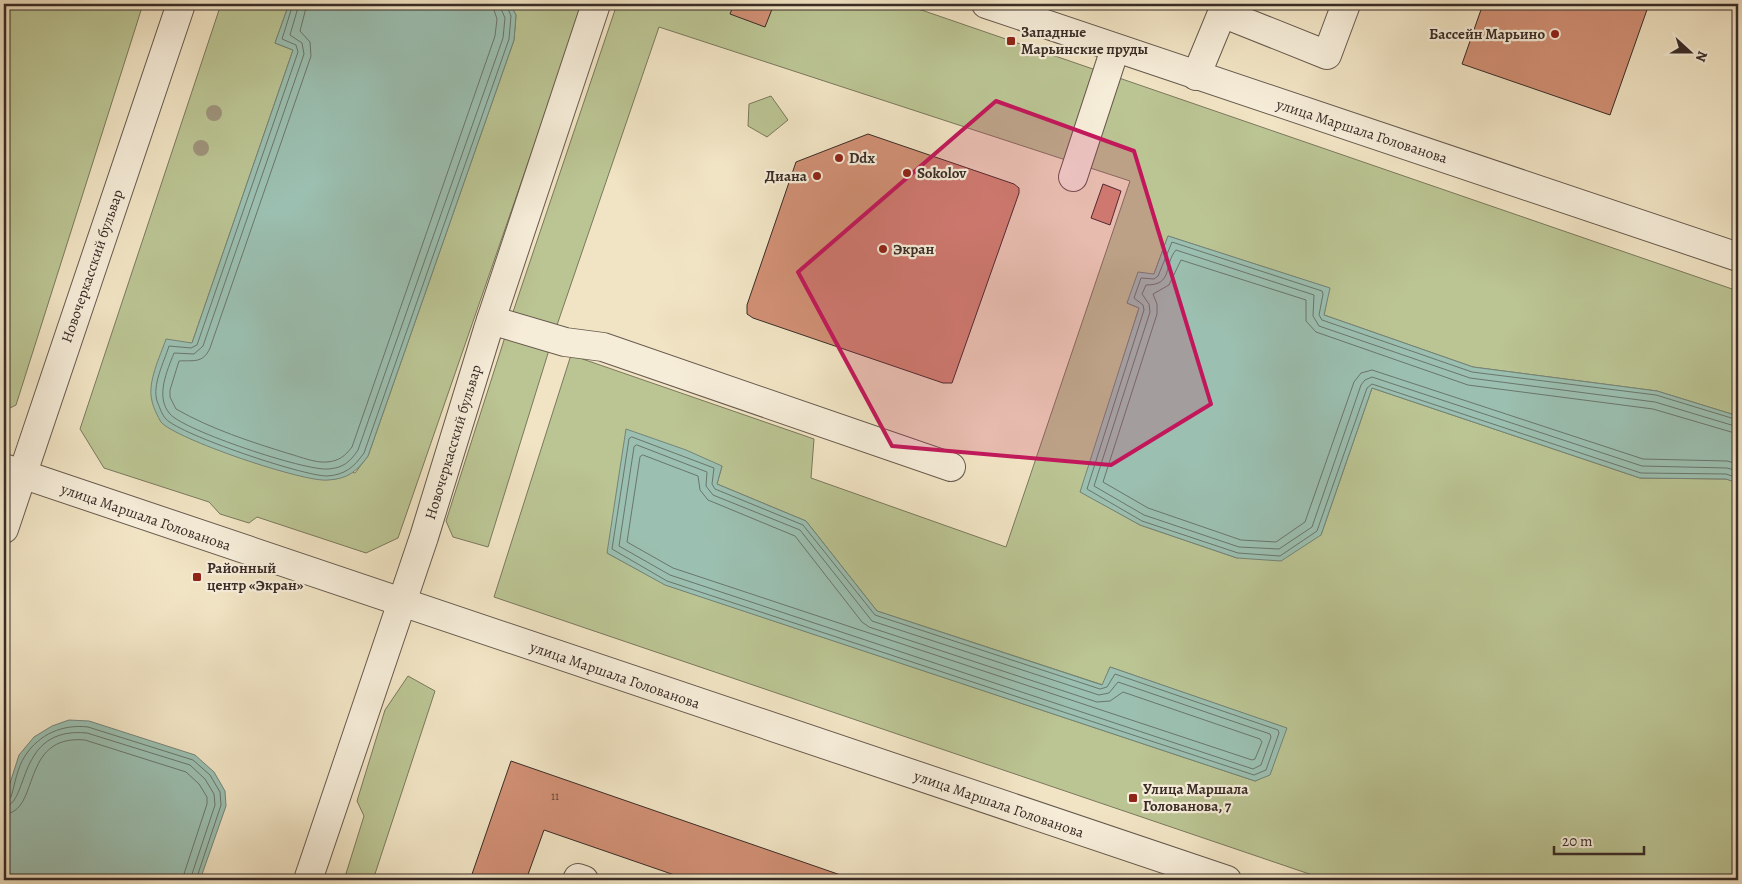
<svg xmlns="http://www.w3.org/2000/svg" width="1742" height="884" font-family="Alegreya,serif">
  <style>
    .green { fill: #bbc493; stroke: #7a785d; fill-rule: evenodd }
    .water { fill: #9bbfb0; stroke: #748479 }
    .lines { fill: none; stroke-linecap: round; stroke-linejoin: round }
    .shore { stroke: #6a766c; stroke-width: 1 }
    .building { fill: #d19075; stroke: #392c27 }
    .minor-casing { stroke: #675a4e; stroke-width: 30 }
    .minor { stroke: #f6edd9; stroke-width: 28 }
    .tree { fill: #9e947c }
    .marked { fill: #c2185b; fill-opacity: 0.2; stroke: #c2185b; stroke-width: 4; stroke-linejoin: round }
    .poi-dot { fill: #8f2418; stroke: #f6edd9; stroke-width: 2 }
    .labels { text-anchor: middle; stroke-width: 4.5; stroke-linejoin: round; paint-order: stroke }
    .number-label { font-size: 12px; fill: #5f453a }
    .poi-label { font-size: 15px; font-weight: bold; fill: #392c27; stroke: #f6edd9; text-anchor: start }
    .street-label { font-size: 15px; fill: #392c27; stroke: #f6edd9 }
  </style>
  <rect width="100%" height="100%" fill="#f1e4c4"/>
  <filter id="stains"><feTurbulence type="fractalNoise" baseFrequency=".004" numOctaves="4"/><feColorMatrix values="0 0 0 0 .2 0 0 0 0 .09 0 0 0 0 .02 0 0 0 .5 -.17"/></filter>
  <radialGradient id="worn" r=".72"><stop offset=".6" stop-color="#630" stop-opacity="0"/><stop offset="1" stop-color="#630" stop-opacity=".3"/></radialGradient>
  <!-- green -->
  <g class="green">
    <polygon points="4,4 143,4 16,405 4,411"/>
    <polygon points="221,4 289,4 275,43 293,50 192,343 162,423 204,443 355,473 368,456 514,40 516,15 510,4 583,4 398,538 366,553 257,517 249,523 220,514 209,502 104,468 80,429"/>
    <path d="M 617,4 L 904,4 L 1738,291 L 1738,416 L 1657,391 L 1473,367 L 1324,315 L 1329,288 L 1168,236 L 1154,274 L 1127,303 L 1139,308 L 1081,492 L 1140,525 L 1237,558 L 1321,535 L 1372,388 L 1640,478 L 1726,479 L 1738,483 L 1738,880 L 1327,880 L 494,597 L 571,355 L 814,439 L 811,478 L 1006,547 L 1130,181 L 659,27 L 556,328 L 513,312 ZM 722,466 L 717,484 L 806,521 L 877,611 L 1103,685 L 1110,667 L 1286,728 L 1270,774 L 1255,781 L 666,585 L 607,553 Z"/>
    <polygon points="771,96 788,120 767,137 748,126 749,104"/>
    <polygon points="505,337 549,350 488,547 453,537 446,521"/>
    <polygon points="408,676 435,691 373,880 344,880 364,816 357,801 385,710"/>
  </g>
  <!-- water -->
  <g class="water">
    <path d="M 289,4 L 510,4 L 516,15 L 514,40 L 368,456 C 357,471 348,479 328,480 C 305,483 175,439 161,422 C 158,417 153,407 152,401 C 147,382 160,357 166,339 L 192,343 L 293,50 L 275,43 Z"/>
    <polygon points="1168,236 1330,288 1324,315 1473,367 1657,391 1738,416 1738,483 1726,479 1640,478 1372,388 1321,535 1281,561 1237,558 1140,525 1080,492 1139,308 1127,303 1138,272 1154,274"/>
    <polygon points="626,429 686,450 722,466 717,484 806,521 877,611 1102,685 1110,667 1287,728 1270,775 1255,781 665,585 607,553"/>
    <polygon points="69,720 89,721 195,755 214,772 225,791 226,806 200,880 4,880 4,802 19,755 34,737 52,726"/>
  </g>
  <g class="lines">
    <!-- shore -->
    <g class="shore">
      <path d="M 293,4 L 282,39 L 296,45 L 298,52 L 197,345 L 191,348 L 169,346 C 164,362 152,385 157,401 C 159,406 162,415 166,419 C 181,435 303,476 327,476 C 345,475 354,467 364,453 L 509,39 L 511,16 L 506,4"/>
      <path d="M 299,4 L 290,35 L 302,43 L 304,54 L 203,346 L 194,354 L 174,353 C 167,371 155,397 170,414 C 185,431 305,471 328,469 C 343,468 350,462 358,450 L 503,38 L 505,18 L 499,4"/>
      <path d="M 307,4 L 300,31 L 310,42 L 311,56 L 210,348 C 203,364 193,360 179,361 L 170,390 L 170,397 L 176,409 C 211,429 251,442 290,454 C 301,457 315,463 327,462 C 339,461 345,456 352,447 L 495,36 L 497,19 L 492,4"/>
      <polyline points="1738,420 1656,395 1472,372 1322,320 1319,315 1323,294 1322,291 1172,242 1158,276 1154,279 1141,278 1134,298 1143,305 1144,310 1087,489 1142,521 1238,553 1280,556 1317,531 1367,388 1372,384 1641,473 1726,474 1738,478"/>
      <path d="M 1738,427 L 1655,402 L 1470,378 L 1319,326 L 1313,316 L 1314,295 L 1176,250 C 1163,265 1174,285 1146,285 L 1142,294 L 1149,304 L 1150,312 L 1094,486 L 1144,515 L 1239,547 L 1279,549 L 1312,527 L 1361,385 L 1365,380 L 1372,377 L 1642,466 L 1727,468 L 1738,471"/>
      <polyline points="1738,434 1653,409 1468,385 1316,332 1306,321 1306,300 1181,260 1169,285 1153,294 1157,304 1157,314 1103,482 1148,508 1241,540 1276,542 1305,522 1354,382 1361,373 1372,370 1643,459 1727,461 1738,464"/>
      <polygon points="632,437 714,468 712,484 715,489 803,525 875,615 1100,689 1107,687 1115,674 1278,730 1279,733 1266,770 1254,775 667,581 612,549 629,439"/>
      <polygon points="637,445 707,472 706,486 713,495 800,530 872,621 1099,695 1109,693 1118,682 1270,734 1271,737 1261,765 1253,769 670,575 619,546 634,447"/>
      <polygon points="643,455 698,476 700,490 708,500 795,536 862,622 869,627 1097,702 1110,701 1123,692 1260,739 1262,742 1255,759 1252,760 673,568 627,542 640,457"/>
      <path d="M 4,800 L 11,797 C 15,784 17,768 25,756 C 39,734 63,724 88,727 L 193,760 L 210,775 L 220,792 L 221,805 L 196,880"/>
      <path d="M 4,807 C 30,805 15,726 87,733 L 190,765 L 205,779 L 214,794 L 215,805 L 190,880"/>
      <path d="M 4,814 C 41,813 19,734 85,740 L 186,772 L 199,784 L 207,797 L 207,804 L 182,880"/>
    </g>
  </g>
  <!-- building -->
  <g class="building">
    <polygon points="734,4 774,4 765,27 730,14"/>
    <polygon points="1483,4 1649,4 1610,115 1462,64"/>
    <polygon points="868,134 1014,184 1019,188 1019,193 952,383 943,383 753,318 747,314 747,305 796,162"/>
    <polygon points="1103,184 1121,191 1110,225 1091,218"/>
    <polygon points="511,761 855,880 689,880 544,830 526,880 470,880"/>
  </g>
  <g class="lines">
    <defs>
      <g id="minor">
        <polyline points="986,4 1738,257"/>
        <polyline points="1222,13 1327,55 1346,4"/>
        <polyline points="1196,76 1222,13 1222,4"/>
        <polyline points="1073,177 1115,49"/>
        <polyline points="491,320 565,342 603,347 951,467"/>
        <polyline points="4,468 1227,880"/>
        <polyline points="4,529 181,4"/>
        <polyline points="308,880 424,537 488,329 596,4"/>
        <polyline points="577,880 578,878 584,880"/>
      </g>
    </defs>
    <!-- minor casing -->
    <use href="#minor" class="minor-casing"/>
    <!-- minor -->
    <use href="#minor" class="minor"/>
  </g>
  <!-- trees -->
  <g class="tree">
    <circle cx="214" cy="113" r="8"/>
    <circle cx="201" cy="148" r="8"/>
  </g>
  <!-- marked area -->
  <path class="marked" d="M 996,101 L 1134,151 L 1211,404 L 1111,465 L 892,446 L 798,272 Z"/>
  <!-- markers -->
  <g class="poi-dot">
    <circle cx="1555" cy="34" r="5"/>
    <rect x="1006" y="36" width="10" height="10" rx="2.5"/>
    <circle cx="839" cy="158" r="5"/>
    <circle cx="907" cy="173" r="5"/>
    <circle cx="817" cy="176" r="5"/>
    <circle cx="883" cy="249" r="5"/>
    <rect x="192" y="572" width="10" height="10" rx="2.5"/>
    <rect x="1128" y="793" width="10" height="10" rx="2.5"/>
  </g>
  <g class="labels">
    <!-- number labels -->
    <g class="number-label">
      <text x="555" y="800">11</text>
    </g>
    <!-- poi labels -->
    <g class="poi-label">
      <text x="1021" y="37">Западные<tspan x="1021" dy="17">Марьинские пруды</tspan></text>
      <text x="1545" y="39" text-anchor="end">Бассейн Марьино</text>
      <text x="849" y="163">Ddx</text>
      <text x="917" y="178">Sokolov</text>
      <text x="807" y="181" text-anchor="end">Диана</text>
      <text x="893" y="254">Экран</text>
      <text x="207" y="573">Районный<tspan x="207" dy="17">центр «Экран»</tspan></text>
      <text x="1143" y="794">Улица Маршала<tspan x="1143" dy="17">Голованова, 7</tspan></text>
    </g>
    <!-- street labels -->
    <g class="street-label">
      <text transform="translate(1362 131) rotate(18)" y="5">улица Маршала Голованова</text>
      <text transform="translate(92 266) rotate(-71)" y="5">Новочеркасский бульвар</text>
      <text transform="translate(453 442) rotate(-73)" y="5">Новочеркасский бульвар</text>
      <text transform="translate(146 517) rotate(19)" y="5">улица Маршала Голованова</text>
      <text transform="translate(615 675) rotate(19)" y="5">улица Маршала Голованова</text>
      <text transform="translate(999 804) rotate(19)" y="5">улица Маршала Голованова</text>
    </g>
  </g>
  <!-- margin -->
  <rect width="1742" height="884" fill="none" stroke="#f1e4c4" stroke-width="20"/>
  <rect x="5" y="5" width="1732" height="874" fill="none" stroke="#392c27" stroke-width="2.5"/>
  <rect x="10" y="10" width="1722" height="864" fill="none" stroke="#392c27"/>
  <!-- north arrow -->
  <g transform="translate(1690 52) rotate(111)" stroke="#f6edd9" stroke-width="4" paint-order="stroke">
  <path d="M0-4L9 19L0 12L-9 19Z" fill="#392c27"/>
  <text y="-8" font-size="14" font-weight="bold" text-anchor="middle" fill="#392c27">N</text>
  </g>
  <!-- scale -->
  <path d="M1554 846v8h90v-8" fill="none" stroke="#392c27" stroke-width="2.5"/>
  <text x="1562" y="846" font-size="15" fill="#392c27" stroke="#f6edd9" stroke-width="4" paint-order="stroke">20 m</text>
  <rect width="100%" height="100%" filter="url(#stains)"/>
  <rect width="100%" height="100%" fill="url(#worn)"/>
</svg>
